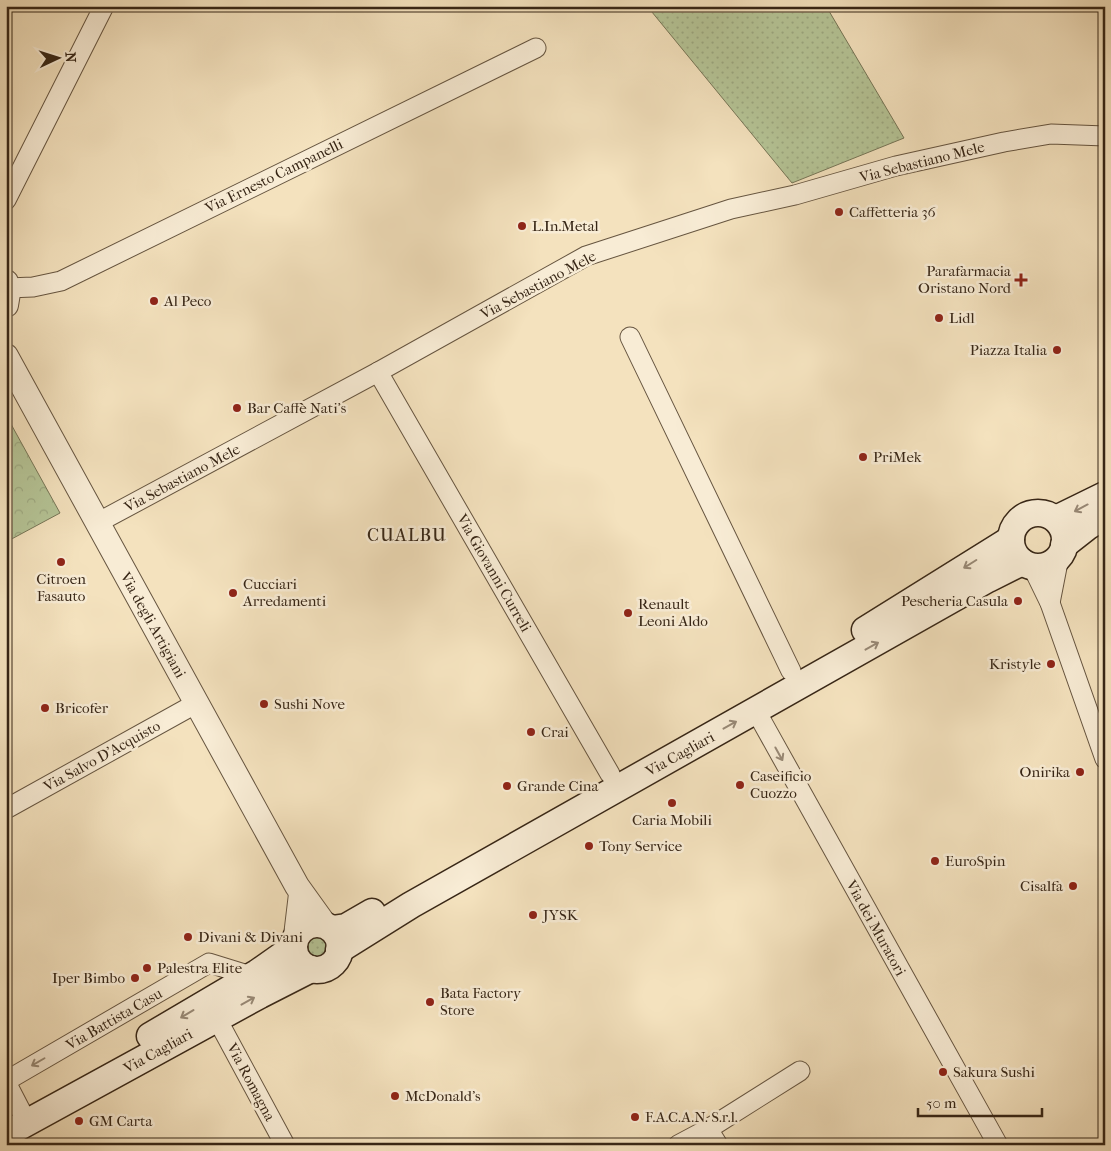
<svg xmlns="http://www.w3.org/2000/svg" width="1111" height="1151" font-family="'IM FELL French Canon',serif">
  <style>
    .grass { fill: url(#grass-dots); stroke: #767556 }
    .park { fill: url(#park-crowns); stroke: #767556 }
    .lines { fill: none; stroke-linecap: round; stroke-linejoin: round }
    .minor-casing { stroke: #665540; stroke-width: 21 }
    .tertiary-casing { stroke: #665540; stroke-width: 26 }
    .secondary-casing { stroke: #372616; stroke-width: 29 }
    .minor { stroke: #f8ecd5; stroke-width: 19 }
    .tertiary { stroke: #f8ecd5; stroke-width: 24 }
    .secondary { stroke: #f8ecd5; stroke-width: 26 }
    .oneway { stroke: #988976 }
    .poi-dot { fill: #8f2418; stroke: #f8ecd5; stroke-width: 2 }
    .labels { text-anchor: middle; stroke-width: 5; stroke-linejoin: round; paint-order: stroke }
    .street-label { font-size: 15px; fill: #372616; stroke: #f8ecd5 }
    .poi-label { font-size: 15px; fill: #372616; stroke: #f8ecd5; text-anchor: start }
    .quarter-label { font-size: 18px; letter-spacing: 1px; fill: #372616; stroke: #f8ecd5 }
  </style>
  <defs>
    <pattern id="grass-dots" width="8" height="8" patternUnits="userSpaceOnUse" patternTransform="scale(1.25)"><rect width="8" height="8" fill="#b5c496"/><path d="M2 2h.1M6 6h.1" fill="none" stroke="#9ca881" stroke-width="1.8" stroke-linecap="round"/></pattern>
    <pattern id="park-crowns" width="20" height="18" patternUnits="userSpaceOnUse" patternTransform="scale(1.25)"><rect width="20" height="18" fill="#b5c496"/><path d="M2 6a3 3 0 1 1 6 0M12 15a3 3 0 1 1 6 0" fill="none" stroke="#9ca881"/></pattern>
  </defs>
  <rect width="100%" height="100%" fill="#f4e2be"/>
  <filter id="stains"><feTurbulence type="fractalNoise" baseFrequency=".004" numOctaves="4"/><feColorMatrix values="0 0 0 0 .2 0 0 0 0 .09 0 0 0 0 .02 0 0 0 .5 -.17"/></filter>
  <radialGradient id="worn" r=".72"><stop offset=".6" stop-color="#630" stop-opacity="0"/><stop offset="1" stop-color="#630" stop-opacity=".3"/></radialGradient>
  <!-- grass -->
  <g class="grass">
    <polygon points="647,6 826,6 904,138 792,183"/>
    <polygon points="315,930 331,937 331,957 322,963 305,959 302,955 307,933"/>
  </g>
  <!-- park -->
  <polygon class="park" points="6,415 60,513 6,542"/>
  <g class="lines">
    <defs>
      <g id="minor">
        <polyline points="6,200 104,6"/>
        <polyline points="8,288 33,287 61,281 536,48"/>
        <polyline points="630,337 791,671"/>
        <polyline points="378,372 610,774"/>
        <polyline points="97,523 378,372 586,256 731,209 795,195 896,166 1004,142 1051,134 1105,136"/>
        <polyline points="1032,566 1050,603 1105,759"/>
        <polyline points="1050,603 1059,557"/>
        <polyline points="756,711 998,1145"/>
        <polyline points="6,809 197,703"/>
        <polyline points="217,1019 285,1145"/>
        <polyline points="6,1081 209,963 251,976"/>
        <polyline points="6,1082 21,1111"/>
        <polyline points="708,1129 718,1145"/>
        <polyline points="678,1145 708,1129 800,1071"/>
      </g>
      <g id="tertiary">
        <polyline points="6,282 8,293 6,305"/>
        <polyline points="6,356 297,886 325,925"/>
        <polyline points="296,936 301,894"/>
      </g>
      <g id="secondary">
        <circle cx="1038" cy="540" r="27"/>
        <polyline points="1056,519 1105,495"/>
        <polyline points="1064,545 1087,527 1105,516"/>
        <polyline points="865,630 1011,539"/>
        <circle cx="317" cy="947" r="23"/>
        <polyline points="332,929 346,927 372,912"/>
        <polyline points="339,950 411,905 988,579 1022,562"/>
        <polyline points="150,1036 257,973 294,947"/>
        <polyline points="6,1134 260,995 311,969"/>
      </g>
    </defs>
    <!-- minor casing -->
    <use href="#minor" class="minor-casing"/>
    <!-- tertiary casing -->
    <use href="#tertiary" class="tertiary-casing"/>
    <!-- secondary casing -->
    <use href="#secondary" class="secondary-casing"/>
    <!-- minor -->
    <use href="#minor" class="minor"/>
    <!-- tertiary -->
    <use href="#tertiary" class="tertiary"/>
    <!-- secondary -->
    <use href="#secondary" class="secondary"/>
  </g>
  <!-- one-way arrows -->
  <defs><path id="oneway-shaft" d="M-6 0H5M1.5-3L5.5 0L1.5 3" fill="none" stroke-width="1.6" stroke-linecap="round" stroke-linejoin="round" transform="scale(1.25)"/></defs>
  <g class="oneway">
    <use href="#oneway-shaft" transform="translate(1081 508) rotate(152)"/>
    <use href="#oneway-shaft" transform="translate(970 564) rotate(148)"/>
    <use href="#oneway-shaft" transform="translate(872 646) rotate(-29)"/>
    <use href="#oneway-shaft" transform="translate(730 725) rotate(-29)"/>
    <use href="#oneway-shaft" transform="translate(779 754) rotate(61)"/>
    <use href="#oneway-shaft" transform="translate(248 1001) rotate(-29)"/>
    <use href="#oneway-shaft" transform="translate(187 1014) rotate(149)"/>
    <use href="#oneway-shaft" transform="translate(38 1062) rotate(150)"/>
  </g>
  <!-- markers -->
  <g class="poi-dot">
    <circle cx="839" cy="212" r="5"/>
    <circle cx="522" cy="226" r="5"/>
    <path d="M1018.5 272.5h5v5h5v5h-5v5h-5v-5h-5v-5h5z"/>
    <circle cx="154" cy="301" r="5"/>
    <circle cx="939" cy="318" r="5"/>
    <circle cx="1057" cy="350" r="5"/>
    <circle cx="237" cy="408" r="5"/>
    <circle cx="863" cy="457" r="5"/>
    <circle cx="61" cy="562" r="5"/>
    <circle cx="233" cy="593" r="5"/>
    <circle cx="1018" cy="601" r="5"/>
    <circle cx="628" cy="613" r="5"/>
    <circle cx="1051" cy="664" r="5"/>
    <circle cx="264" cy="704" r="5"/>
    <circle cx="45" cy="708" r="5"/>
    <circle cx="531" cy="732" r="5"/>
    <circle cx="1080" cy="772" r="5"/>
    <circle cx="740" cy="785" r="5"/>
    <circle cx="507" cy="786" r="5"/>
    <circle cx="672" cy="803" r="5"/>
    <circle cx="589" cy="846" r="5"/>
    <circle cx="935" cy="861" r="5"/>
    <circle cx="1073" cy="886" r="5"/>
    <circle cx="533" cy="915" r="5"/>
    <circle cx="188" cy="937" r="5"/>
    <circle cx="147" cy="968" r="5"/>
    <circle cx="135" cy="978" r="5"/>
    <circle cx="430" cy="1002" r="5"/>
    <circle cx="943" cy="1072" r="5"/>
    <circle cx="395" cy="1096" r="5"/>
    <circle cx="635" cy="1117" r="5"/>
    <circle cx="79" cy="1121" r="5"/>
  </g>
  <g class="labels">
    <!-- street labels -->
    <g class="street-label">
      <text transform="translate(922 162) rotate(-14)" y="5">Via Sebastiano Mele</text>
      <text transform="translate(274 176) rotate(-26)" y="5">Via Ernesto Campanelli</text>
      <text transform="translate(538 285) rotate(-28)" y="5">Via Sebastiano Mele</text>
      <text transform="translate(182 478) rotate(-28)" y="5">Via Sebastiano Mele</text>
      <text transform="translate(494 573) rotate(60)" y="5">Via Giovanni Curreli</text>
      <text transform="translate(153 625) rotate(61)" y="5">Via degli Artigiani</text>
      <text transform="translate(680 754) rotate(-29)" y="5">Via Cagliari</text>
      <text transform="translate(102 756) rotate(-29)" y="5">Via Salvo D'Acquisto</text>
      <text transform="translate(876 928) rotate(61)" y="5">Via dei Muratori</text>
      <text transform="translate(114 1019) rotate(-30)" y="5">Via Battista Casu</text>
      <text transform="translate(158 1051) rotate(-29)" y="5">Via Cagliari</text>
      <text transform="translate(251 1082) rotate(62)" y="5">Via Romagna</text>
    </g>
    <!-- poi labels -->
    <g class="poi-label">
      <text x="849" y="217">Caffetteria 36</text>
      <text x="532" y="231">L.In.Metal</text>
      <text x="1011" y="276" text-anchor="end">Parafarmacia<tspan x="1011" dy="17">Oristano Nord</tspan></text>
      <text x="164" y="306">Al Peco</text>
      <text x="949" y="323">Lidl</text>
      <text x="1047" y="355" text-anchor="end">Piazza Italia</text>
      <text x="247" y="413">Bar Caffè Nati's</text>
      <text x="873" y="462">PriMek</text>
      <text x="61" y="584" text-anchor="middle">Citroen<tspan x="61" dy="17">Fasauto</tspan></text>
      <text x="243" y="589">Cucciari<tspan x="243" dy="17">Arredamenti</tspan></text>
      <text x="1008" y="606" text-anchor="end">Pescheria Casula</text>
      <text x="638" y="609">Renault<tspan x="638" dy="17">Leoni Aldo</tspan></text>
      <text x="1041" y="669" text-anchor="end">Kristyle</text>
      <text x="274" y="709">Sushi Nove</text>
      <text x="55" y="713">Bricofer</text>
      <text x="541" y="737">Crai</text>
      <text x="1070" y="777" text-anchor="end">Onirika</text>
      <text x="750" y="781">Caseificio<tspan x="750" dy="17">Cuozzo</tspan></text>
      <text x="517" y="791">Grande Cina</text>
      <text x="672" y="825" text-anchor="middle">Caria Mobili</text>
      <text x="599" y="851">Tony Service</text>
      <text x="945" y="866">EuroSpin</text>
      <text x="1063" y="891" text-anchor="end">Cisalfa</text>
      <text x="543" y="920">JYSK</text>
      <text x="198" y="942">Divani &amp; Divani</text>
      <text x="157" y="973">Palestra Elite</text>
      <text x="125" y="983" text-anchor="end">Iper Bimbo</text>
      <text x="440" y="998">Bata Factory<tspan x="440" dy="17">Store</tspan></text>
      <text x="953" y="1077">Sakura Sushi</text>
      <text x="405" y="1101">McDonald's</text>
      <text x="645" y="1122">F.A.C.A.N. S.r.l.</text>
      <text x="89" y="1126">GM Carta</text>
    </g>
    <!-- quarter labels -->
    <g class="quarter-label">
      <text x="407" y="541">CUALBU</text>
    </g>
  </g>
  <!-- margin -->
  <rect width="1111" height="1151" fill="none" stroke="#f4e2be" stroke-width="25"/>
  <rect x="8" y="8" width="1096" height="1136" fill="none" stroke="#372616" stroke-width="2.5"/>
  <rect x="12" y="12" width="1086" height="1126" fill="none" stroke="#372616"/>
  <!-- north arrow -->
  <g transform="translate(58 58) rotate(86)" stroke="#f8ecd5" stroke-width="4" paint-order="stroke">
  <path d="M0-4L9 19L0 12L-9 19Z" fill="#372616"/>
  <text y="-8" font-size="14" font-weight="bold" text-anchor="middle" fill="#372616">N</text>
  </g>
  <!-- scale -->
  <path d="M918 1108v8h124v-8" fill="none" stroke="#372616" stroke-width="2.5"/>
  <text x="926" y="1108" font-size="15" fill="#372616" stroke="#f8ecd5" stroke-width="4" paint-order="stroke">50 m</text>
  <rect width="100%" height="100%" filter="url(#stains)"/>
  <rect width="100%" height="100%" fill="url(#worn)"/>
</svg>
